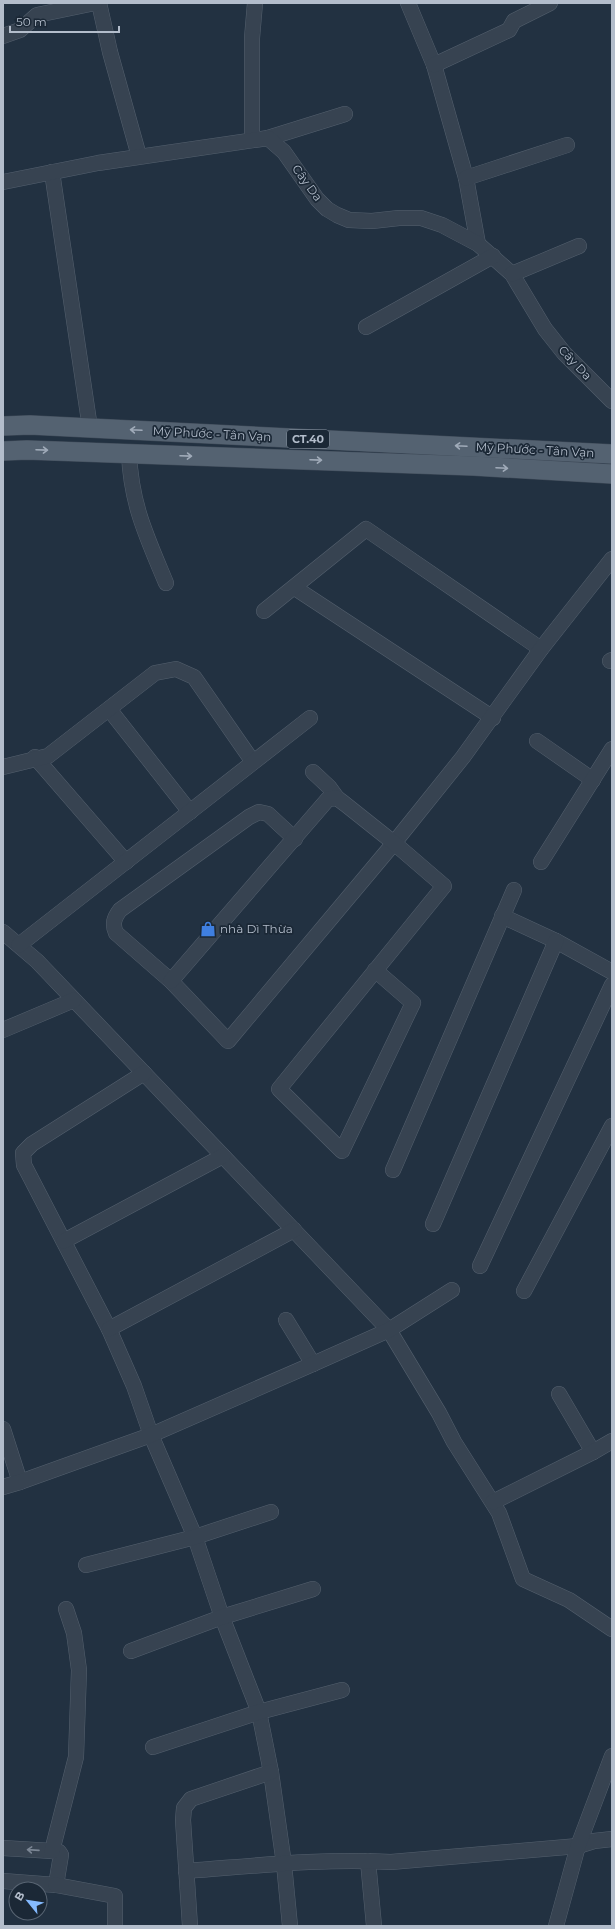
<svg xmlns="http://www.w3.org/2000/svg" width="615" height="1929" font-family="Montserrat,sans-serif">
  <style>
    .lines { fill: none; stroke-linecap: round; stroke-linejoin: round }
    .minor-casing { stroke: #54606e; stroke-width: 16 }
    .major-casing { stroke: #404c5a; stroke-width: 20 }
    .minor { stroke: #374351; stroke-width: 15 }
    .major { stroke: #546271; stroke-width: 19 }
    .oneway { stroke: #a0abb9 }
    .oneway2 { stroke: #7b8694 }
    .labels { text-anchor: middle; stroke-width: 3.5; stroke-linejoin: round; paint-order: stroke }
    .shield { fill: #1b2836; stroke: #85909e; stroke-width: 1 }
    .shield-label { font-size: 11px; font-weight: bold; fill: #b3bdcb }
    .street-label { font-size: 12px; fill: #b3bdcb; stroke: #1b2836 }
    .poi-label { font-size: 12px; fill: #b3bdcb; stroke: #1b2836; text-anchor: start }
  </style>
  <rect width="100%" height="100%" fill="#223141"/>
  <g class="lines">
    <defs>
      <g id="minor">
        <polyline points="99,3 110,52 139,156"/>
        <polyline points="408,3 434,65 466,178 478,244"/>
        <polyline points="3,36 20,30 37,15 95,3"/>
        <polyline points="434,65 509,30 514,21 550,3"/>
        <polyline points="268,138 345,114"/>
        <polyline points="252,140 252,38 255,3"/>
        <polyline points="52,172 90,428"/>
        <polyline points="466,178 567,145"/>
        <polyline points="3,182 98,163 268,138 284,152 317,199 327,209 337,215 349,220 372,221 399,218 421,218 442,225 478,244 512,274 545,329 564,353 612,401"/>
        <polyline points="512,274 579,246"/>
        <polyline points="366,327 493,256"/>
        <path d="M 129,453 C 131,505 147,537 166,583"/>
        <polyline points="295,588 493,718"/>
        <polyline points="264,611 366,529 541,649"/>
        <polyline points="610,661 612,660"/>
        <polyline points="109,709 190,812"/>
        <polyline points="537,741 593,780"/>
        <polyline points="35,757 126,862"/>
        <polyline points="3,767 48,756 155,673 176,669 194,677 253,762"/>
        <polyline points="313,772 329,787 337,798"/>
        <path d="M 295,839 L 268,814 L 259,812 L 249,817 L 120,910 C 114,918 112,924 116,933 L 171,981 L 228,1041 L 394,843 L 463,757 L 541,649 L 612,559"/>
        <polyline points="541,862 612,749"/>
        <polyline points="502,916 556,941 612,972"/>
        <polyline points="3,932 37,961 389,1330 439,1413 454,1442 499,1513 523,1579 569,1600 612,1629"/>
        <polyline points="19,945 310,718"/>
        <polyline points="171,981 328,799 337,798 345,804 394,843 444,886 279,1089 342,1151 413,1003 375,970"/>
        <polyline points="3,1030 74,1000"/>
        <polyline points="144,1073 32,1144 23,1153 24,1165 109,1329 134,1386 151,1435 195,1537 222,1617 259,1712 271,1772 284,1864 290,1926"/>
        <polyline points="393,1170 514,890"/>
        <polyline points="433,1224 556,941"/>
        <polyline points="64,1241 223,1156"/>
        <polyline points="480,1266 612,985"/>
        <polyline points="524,1291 612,1126"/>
        <polyline points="286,1320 313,1364"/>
        <polyline points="109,1329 294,1230"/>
        <polyline points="559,1394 593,1452"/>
        <polyline points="3,1429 20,1482"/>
        <polyline points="3,1487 20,1482 151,1435 313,1364 389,1330 452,1290"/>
        <polyline points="493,1502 593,1452 612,1441"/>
        <polyline points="86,1565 195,1537 271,1512"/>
        <polyline points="131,1651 222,1617 313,1589"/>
        <polyline points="153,1747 259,1712 342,1690"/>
        <polyline points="3,1848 52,1851 59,1852 61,1855 56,1885 3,1881"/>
        <polyline points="52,1851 76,1757 79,1670 74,1633 66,1609"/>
        <polyline points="368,1861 374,1926"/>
        <path d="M 186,1871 C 254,1866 323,1858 391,1862 L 578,1846 L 594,1841 L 612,1839"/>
        <polyline points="56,1885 115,1896 115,1926"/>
        <polyline points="190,1926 183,1820 184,1808 191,1799 271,1772"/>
        <polyline points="556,1926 578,1846 612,1756"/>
      </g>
      <g id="major">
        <polyline points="3,426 30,425 612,454"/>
        <polyline points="3,451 27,450 473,466 612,474"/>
      </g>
    </defs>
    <!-- minor casing -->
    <use href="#minor" class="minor-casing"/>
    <!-- major casing -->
    <use href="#major" class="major-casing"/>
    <!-- minor -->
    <use href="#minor" class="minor"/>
    <!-- major -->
    <use href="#major" class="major"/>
  </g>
  <!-- one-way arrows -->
  <defs><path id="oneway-shaft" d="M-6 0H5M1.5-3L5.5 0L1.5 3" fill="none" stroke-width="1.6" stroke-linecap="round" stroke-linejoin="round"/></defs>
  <g class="oneway">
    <use href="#oneway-shaft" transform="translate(136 430) rotate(-177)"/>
    <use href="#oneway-shaft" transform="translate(461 446) rotate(-177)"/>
    <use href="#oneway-shaft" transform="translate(42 450) rotate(2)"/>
    <use href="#oneway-shaft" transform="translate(186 456) rotate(2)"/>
    <use href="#oneway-shaft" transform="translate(316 460) rotate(2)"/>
    <use href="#oneway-shaft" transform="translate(502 468) rotate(3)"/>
  </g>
  <use class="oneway2" href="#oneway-shaft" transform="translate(33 1850) rotate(-176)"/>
  <!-- icons -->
  <defs>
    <symbol id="shop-bare" viewBox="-9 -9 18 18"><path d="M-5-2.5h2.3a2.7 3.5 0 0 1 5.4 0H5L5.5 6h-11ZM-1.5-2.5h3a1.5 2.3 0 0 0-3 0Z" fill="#3f7fe0" stroke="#1b2836" stroke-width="2.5" paint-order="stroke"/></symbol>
  </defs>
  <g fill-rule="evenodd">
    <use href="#shop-bare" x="197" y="918" width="22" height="22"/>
  </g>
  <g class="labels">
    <!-- shield labels -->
    <rect class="shield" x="287" y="430" width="42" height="18" rx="3"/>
    <g class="shield-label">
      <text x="308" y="443">CT.40</text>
    </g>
    <!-- street labels -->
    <g class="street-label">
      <text transform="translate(307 183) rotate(54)" y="4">Cây Da</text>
      <text transform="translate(575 363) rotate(47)" y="4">Cây Da</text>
      <text transform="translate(212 434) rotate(3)" y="4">Mỹ Phước - Tân Vạn</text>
      <text transform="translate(535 450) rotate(3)" y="4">Mỹ Phước - Tân Vạn</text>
    </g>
    <!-- poi labels -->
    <g class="poi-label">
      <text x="220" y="933">nhà Dì Thừa</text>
    </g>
  </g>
  <!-- border -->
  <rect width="615" height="1929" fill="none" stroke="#b3bdcb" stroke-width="8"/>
  <!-- north arrow -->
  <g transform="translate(28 1901) rotate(300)"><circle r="19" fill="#1b2836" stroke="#586472"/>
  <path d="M0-3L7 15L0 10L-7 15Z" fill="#84baff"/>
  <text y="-6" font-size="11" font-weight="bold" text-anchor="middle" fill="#b3bdcb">B</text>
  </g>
  <!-- scale -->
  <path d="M10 26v6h109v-6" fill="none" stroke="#b3bdcb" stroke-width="2"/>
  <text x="16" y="26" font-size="12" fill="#b3bdcb" stroke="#1b2836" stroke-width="3" paint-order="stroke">50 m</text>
</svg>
